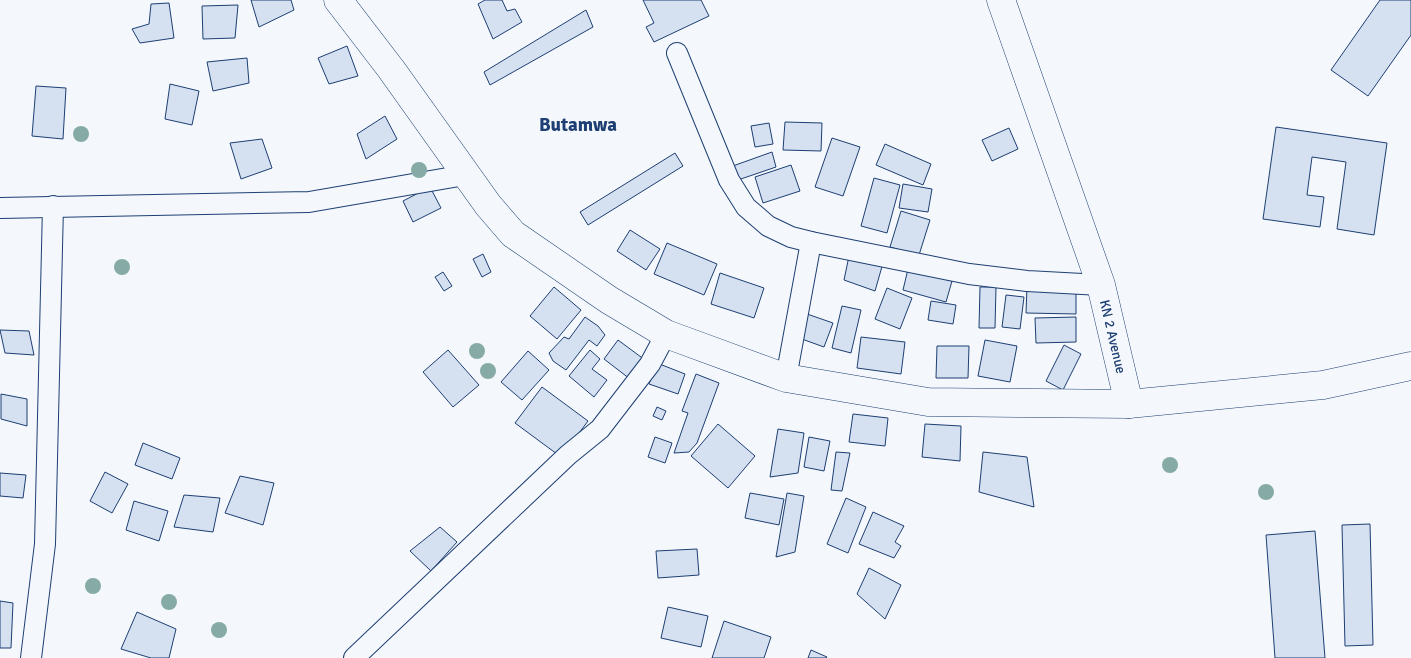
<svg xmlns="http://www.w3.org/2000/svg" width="1411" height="658" font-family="Signika,sans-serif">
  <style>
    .building { fill: #d5e0f0; stroke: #1d3f73 }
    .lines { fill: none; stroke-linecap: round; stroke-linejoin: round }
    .street-casing { stroke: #1d3f73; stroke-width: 22 }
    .secondary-casing { stroke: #1d3f73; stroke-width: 29 }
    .street { stroke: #f4f7fb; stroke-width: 20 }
    .secondary { stroke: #f4f7fb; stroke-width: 28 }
    .tree { fill: #86aba6 }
    .labels { text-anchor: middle; stroke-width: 4; stroke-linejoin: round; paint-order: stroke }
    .street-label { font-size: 14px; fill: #1d3f73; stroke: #f4f7fb }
    .district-label { font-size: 19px; font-weight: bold; fill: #1d3f73; stroke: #f4f7fb }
  </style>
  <rect width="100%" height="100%" fill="#f4f7fb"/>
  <!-- building -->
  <g class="building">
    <polygon points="251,0 291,0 294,10 259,27"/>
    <polygon points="485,0 502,0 507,11 515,9 522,22 493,39 478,4"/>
    <polygon points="643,0 701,0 709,16 654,42 646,27 654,23"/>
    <polygon points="1380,0 1411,0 1411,35 1368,96 1331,70"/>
    <polygon points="169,3 174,38 140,43 132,29 149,24 151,4"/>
    <polygon points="238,5 235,38 203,39 202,6"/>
    <polygon points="586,10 593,27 490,85 484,72"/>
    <polygon points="347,46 358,76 329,84 318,58"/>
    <polygon points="247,58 249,83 213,91 207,62"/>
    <polygon points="170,84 199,91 192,125 165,119"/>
    <polygon points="36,86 66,88 63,139 32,136"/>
    <polygon points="385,116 397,139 366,159 357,134"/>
    <polygon points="785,122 822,123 821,151 783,150"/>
    <polygon points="769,123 773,144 755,147 751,126"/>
    <polygon points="1276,127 1387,143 1374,235 1337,229 1346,162 1312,157 1307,195 1324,197 1320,227 1263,219"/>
    <polygon points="1009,128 1018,149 992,161 982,140"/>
    <polygon points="832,138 860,147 843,196 815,187"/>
    <polygon points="262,139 272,168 241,179 230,143"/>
    <polygon points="885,144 931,164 923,185 876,165"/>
    <polygon points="772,152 776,167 735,181 730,167"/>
    <polygon points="675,153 683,166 588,225 580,212"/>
    <polygon points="791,165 800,191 763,203 755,177"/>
    <polygon points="874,178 900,185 887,233 861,226"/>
    <polygon points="903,184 932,189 928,212 899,208"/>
    <polygon points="430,187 441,208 413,222 403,201"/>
    <polygon points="901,211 930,220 919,255 890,247"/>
    <polygon points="630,230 660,249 646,270 617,251"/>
    <polygon points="667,243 717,264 704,295 654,274"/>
    <polygon points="483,254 491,272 482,277 473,259"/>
    <polygon points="849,256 883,263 875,291 844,280"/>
    <polygon points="908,269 952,281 946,302 903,290"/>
    <polygon points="443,272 452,286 444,291 435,277"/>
    <polygon points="720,273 764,288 754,318 711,304"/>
    <polygon points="1027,286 1076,287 1076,314 1026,313"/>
    <polygon points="554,287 581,310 557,339 530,316"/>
    <polygon points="980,287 996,287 995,328 979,328"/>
    <polygon points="887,288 912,298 900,329 875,319"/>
    <polygon points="1006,295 1024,297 1020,329 1002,327"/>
    <polygon points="931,301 956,305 953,324 928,320"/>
    <polygon points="842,306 861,310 851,353 832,348"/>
    <polygon points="807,314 833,323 824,347 799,338"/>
    <polygon points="585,317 598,326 605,335 597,346 589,340 566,370 553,361 549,353 564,337 569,339"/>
    <polygon points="1076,317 1076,342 1036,343 1035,318"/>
    <polygon points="0,330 29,331 34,355 5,353"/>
    <polygon points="861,337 905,342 901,374 857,368"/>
    <polygon points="618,340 645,360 630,379 604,359"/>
    <polygon points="985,340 1017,346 1010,382 978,376"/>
    <polygon points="1064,345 1081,354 1063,390 1046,381"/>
    <polygon points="937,346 969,346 968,378 936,378"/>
    <polygon points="448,350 479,385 453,407 423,372"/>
    <polygon points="590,350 600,359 592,369 607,380 594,397 569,376"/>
    <polygon points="528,351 549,370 522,400 501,382"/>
    <polygon points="657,363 685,374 678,394 649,384"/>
    <polygon points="696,374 719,383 697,443 689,452 674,453 688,413 682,411"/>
    <polygon points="542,387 588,421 561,457 515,423"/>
    <polygon points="1,394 27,399 27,426 1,419"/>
    <polygon points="657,407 666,411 662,420 653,416"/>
    <polygon points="853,414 888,418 885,446 849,442"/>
    <polygon points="718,424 755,456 728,488 691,456"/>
    <polygon points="925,424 961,426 960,461 922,457"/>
    <polygon points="778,429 804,433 798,473 770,477"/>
    <polygon points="655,437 672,443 665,463 648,457"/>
    <polygon points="809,437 830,441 824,471 804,467"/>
    <polygon points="143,443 180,458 172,479 135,465"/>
    <polygon points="836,452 850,453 842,491 831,490"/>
    <polygon points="983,452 1027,457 1034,507 979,492"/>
    <polygon points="105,472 128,484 112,513 90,501"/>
    <polygon points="0,473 26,475 23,498 0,496"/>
    <polygon points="240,476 274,483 263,525 225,513"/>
    <polygon points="750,493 784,499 779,525 745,518"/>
    <polygon points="787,493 804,496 795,552 776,557"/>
    <polygon points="184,495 220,498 213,532 174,527"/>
    <polygon points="846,498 866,507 848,553 827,544"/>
    <polygon points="134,501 168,511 159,541 126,530"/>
    <polygon points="873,512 904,526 895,542 901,546 894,558 859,544"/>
    <polygon points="1370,524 1373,645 1345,646 1342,525"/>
    <polygon points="440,527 457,542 431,571 410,551"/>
    <polygon points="1315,531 1325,658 1275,658 1266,535"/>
    <polygon points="697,549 699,575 658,578 656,551"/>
    <polygon points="869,568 901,585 885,619 857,594"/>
    <polygon points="0,601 13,603 11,648 0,648"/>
    <polygon points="668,607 708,616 701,647 661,638"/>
    <polygon points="137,612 176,629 169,658 151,658 121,649"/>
    <polygon points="724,621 771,637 764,658 712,658"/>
    <polygon points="811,650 827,657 826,658 808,658"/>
  </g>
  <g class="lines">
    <defs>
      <g id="street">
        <polyline points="677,53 729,180 746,207 768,226 791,237 811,242 969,274 1027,281 1101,285"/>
        <polyline points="0,208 309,202 465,175"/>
        <polyline points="786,378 811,242"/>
        <polyline points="31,658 45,544 53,206"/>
        <polyline points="354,658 568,455 600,429 650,364 666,334"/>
      </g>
      <g id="secondary">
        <polyline points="338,0 391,69 488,205 513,234 609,300 666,334 786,378 928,402 1129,404 1323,385 1411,366"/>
        <path id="s1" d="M 1001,0 L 1101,285 L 1129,404"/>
      </g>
    </defs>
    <!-- street casing -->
    <use href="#street" class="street-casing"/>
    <!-- secondary casing -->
    <use href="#secondary" class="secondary-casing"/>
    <!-- street -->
    <use href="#street" class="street"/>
    <!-- secondary -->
    <use href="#secondary" class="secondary"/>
  </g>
  <!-- trees -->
  <g class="tree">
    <circle cx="81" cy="134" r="8"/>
    <circle cx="419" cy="170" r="8"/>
    <circle cx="122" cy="267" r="8"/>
    <circle cx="477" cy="351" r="8"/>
    <circle cx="488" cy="371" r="8"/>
    <circle cx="1170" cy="465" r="8"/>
    <circle cx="1266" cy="492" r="8"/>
    <circle cx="93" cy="586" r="8"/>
    <circle cx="169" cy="602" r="8"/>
    <circle cx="219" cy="630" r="8"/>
  </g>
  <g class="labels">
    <!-- street labels -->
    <g class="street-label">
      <text dy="5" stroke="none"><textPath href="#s1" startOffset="355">KN 2 Avenue</textPath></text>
    </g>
    <!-- district labels -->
    <g class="district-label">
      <text x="578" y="131">Butamwa</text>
    </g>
  </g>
</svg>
